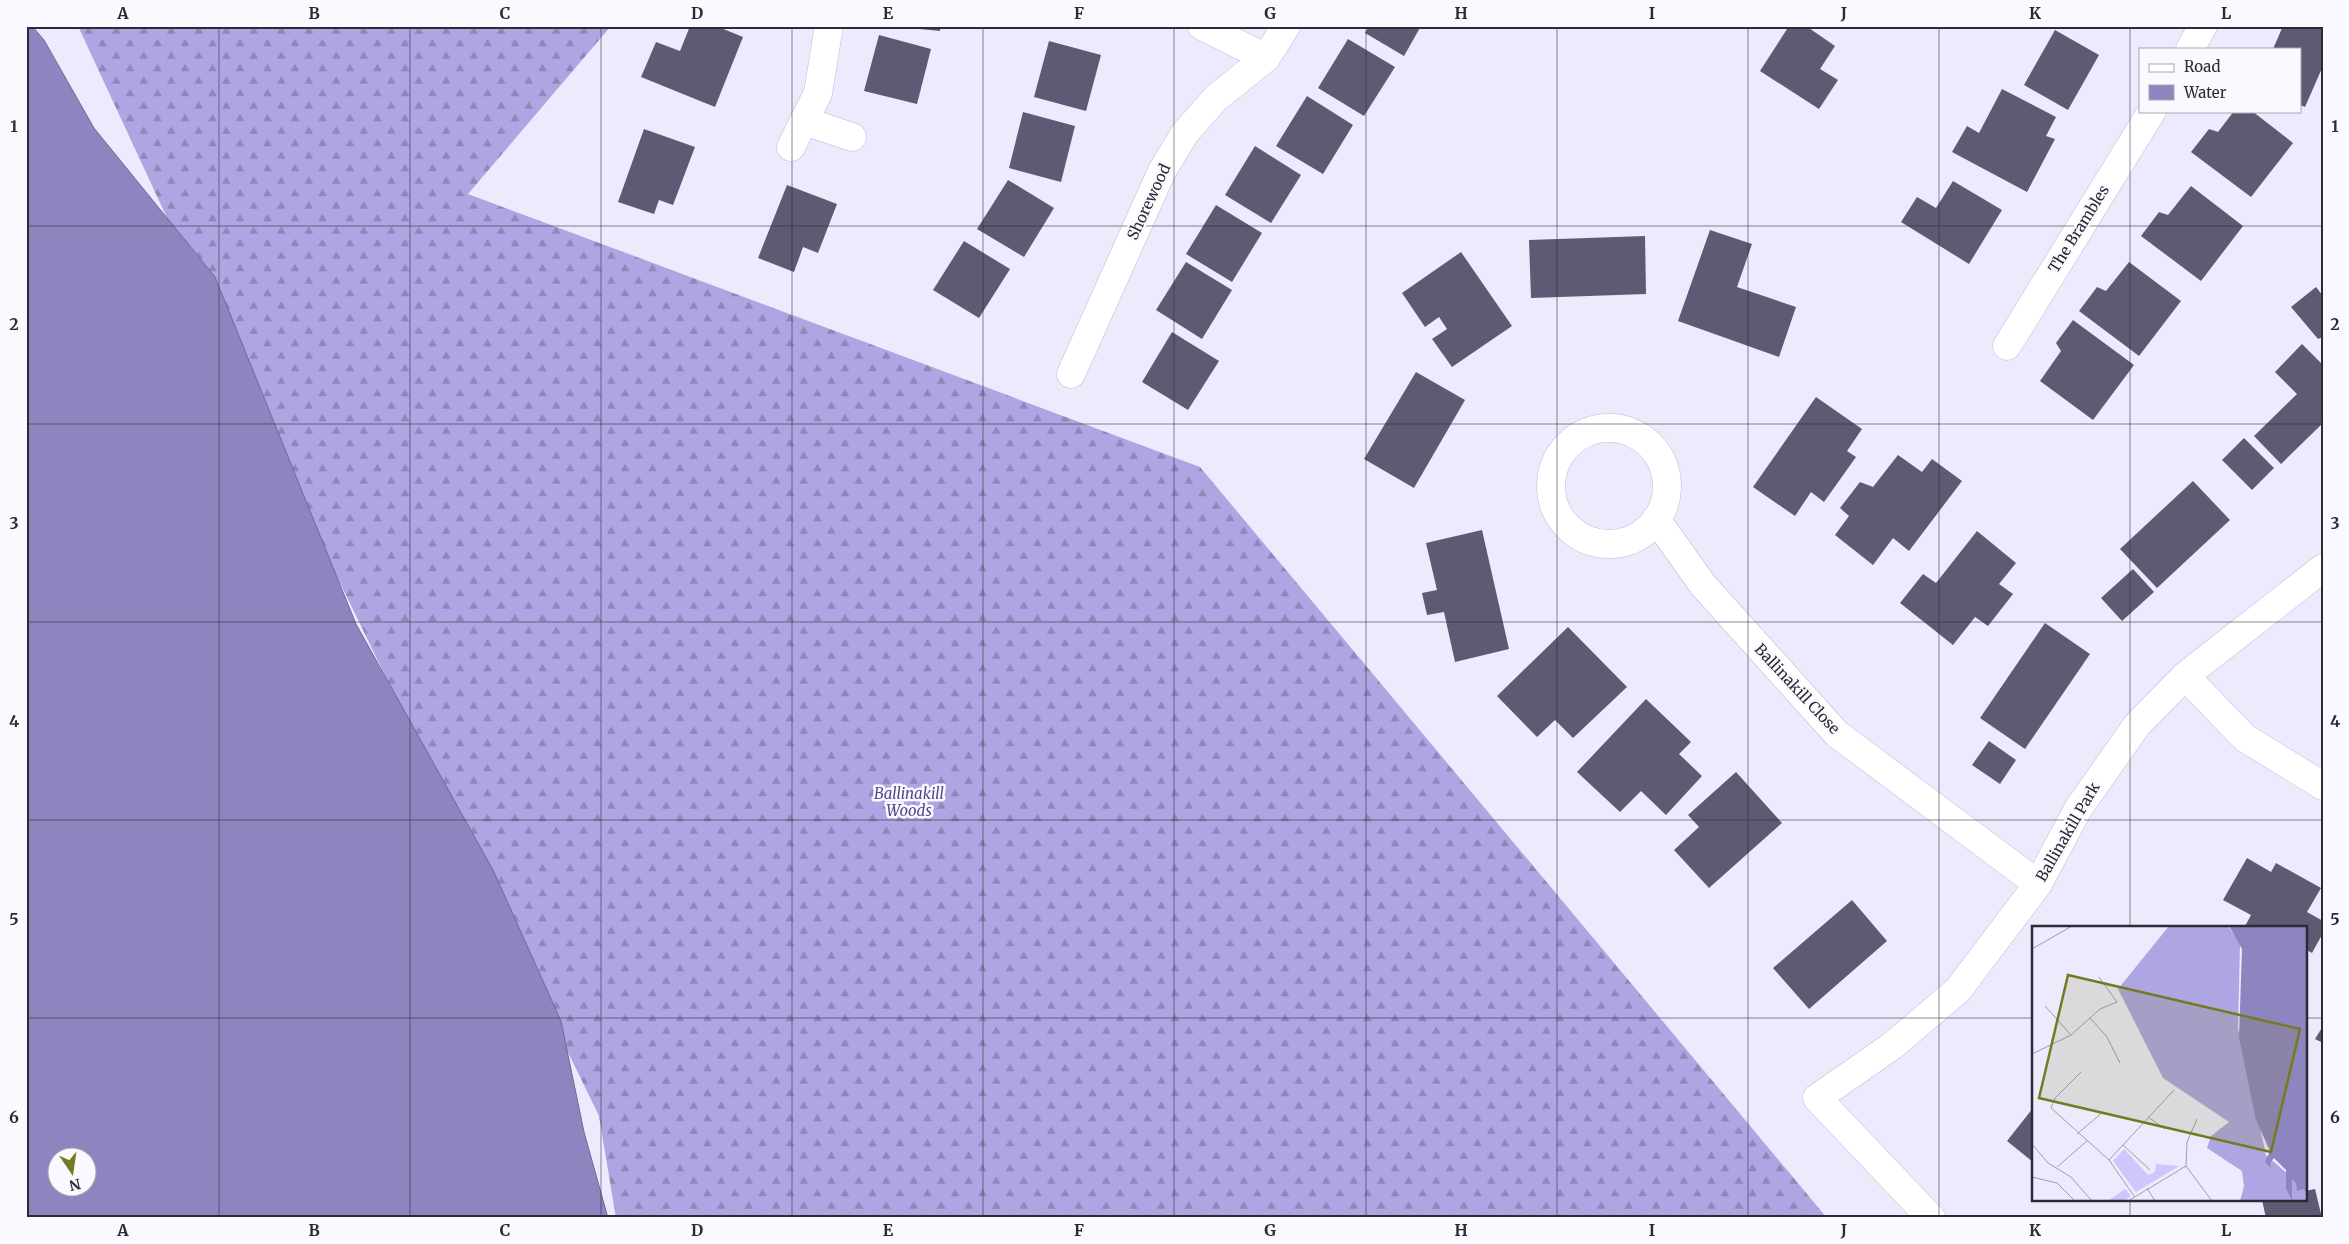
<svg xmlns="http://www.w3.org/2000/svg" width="2349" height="1244" font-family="Merriweather,serif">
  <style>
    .forest { fill: url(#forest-firs) }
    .water { fill: #8d85bf; stroke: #706a96; fill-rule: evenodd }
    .building { fill: #5d5a73 }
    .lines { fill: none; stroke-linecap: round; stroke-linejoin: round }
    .minor-casing { stroke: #bebad7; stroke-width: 29 }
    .minor { stroke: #fff; stroke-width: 28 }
    .grid { fill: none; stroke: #2b2a35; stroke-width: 1; stroke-opacity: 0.55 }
    .labels { text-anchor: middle; stroke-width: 5; stroke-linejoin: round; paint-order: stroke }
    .street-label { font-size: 15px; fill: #2b2a35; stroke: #f9f9ff }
    .park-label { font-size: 15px; font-style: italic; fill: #55468e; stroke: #f9f9ff }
    .inset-road { fill: none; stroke: #9f9dac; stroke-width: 1 }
    .view { fill: #777920; fill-opacity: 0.15; stroke: #777920; stroke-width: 2.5 }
    .inset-edge { fill: none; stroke: #2b2a35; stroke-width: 2.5 }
    .neatline { fill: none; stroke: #2b2a35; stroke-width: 2 }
    .grid-label { font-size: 16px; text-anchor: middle; font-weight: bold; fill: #2b2a35 }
  </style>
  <defs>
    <pattern id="forest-firs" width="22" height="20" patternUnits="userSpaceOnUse" patternTransform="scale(1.25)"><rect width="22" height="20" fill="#aea6e2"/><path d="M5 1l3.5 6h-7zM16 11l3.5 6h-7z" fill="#8e87b8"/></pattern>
  </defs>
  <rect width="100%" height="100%" fill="#eceafc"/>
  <!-- forest -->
  <polygon class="forest" points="78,26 611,26 468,194 1200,467 1827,1218 616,1218 599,1116 258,414"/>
  <!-- water -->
  <path class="water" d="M 26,26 L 32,26 L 44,40 L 94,128 L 215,277 L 356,624 L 493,870 L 561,1021 L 584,1132 L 608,1218 L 26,1218 ZM 58,1156 L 88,1156 L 88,1186 L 58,1186 Z"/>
  <!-- building -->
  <g class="building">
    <polygon points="690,26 716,26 743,37 715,107 641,77 656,42 680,51"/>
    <polygon points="889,26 940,26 940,31"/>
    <polygon points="1369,26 1421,26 1404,56 1365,33"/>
    <polygon points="1789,26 1806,26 1835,46 1820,69 1838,80 1819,109 1760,71"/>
    <polygon points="2283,26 2323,26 2323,66 2305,107 2300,105 2300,49 2273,49"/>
    <polygon points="2055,30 2099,55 2068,110 2024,85"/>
    <polygon points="879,35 931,49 917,104 864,91"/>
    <polygon points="1348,39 1395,67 1364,116 1318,88"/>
    <polygon points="1049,41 1101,55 1086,111 1034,97"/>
    <polygon points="2002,89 2056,117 2046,136 2055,139 2027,192 1952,152 1967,126 1979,133"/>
    <polygon points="1307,96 1353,125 1323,174 1276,146"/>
    <polygon points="2234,111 2252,111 2293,143 2251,197 2191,152 2209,129 2218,132"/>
    <polygon points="1023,112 1075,126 1061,182 1009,168"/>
    <polygon points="644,129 695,147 673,205 659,200 654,214 618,202"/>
    <polygon points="1255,146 1301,175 1271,223 1225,195"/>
    <polygon points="1008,180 1054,208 1024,257 977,229"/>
    <polygon points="1953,181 2002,210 1969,264 1901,222 1917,197 1936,208"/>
    <polygon points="787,185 837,204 818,253 803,247 794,272 758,258"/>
    <polygon points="2191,186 2243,226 2201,281 2141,236 2159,212 2168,215"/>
    <polygon points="1216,205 1262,233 1232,282 1186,254"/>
    <polygon points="1710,230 1752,244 1737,287 1796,307 1779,357 1678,321"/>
    <polygon points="1645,236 1646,294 1531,298 1529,240"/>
    <polygon points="964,241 1010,269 979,318 933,290"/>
    <polygon points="1461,252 1512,326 1452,367 1432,339 1447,329 1439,317 1425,327 1402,293"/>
    <polygon points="1186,262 1232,290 1202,339 1156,310"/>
    <polygon points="2129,262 2181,301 2139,356 2079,311 2097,287 2106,291"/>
    <polygon points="2316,287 2323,296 2323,337 2318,339 2291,307"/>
    <polygon points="2073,320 2134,365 2093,420 2040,381 2061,351 2056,343"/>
    <polygon points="1172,332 1219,361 1188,410 1142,382"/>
    <polygon points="2302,344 2323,365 2323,423 2281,464 2254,436 2297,394 2275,372"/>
    <polygon points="1416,372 1465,400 1414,488 1364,459"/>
    <polygon points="1816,397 1862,429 1847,451 1856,457 1824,502 1811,492 1795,516 1753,487"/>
    <polygon points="2244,438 2274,468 2252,490 2222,460"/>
    <polygon points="1898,455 1922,472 1932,459 1962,481 1909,551 1893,538 1873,565 1835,535 1849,516 1840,508 1860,482 1873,487"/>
    <polygon points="2193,481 2230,520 2157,588 2120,549"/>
    <polygon points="1482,530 1509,649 1455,662 1444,612 1427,615 1422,593 1437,590 1426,543"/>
    <polygon points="1977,531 2016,563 1999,584 2013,594 1988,626 1975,617 1953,645 1900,603 1923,574 1936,583"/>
    <polygon points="2133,569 2154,592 2122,621 2101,598"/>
    <polygon points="2045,623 2090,654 2025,749 1980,718"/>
    <polygon points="1568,627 1627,687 1573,738 1555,720 1537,737 1497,696"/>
    <polygon points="1646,699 1691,742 1679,754 1702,776 1666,815 1641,791 1620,812 1577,772"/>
    <polygon points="1989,741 2016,760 2000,784 1972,765"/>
    <polygon points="1736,772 1782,823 1709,888 1674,850 1699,827 1688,815"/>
    <polygon points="2247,858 2271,872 2276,863 2321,888 2307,912 2323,921 2323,933 2312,953 2305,949 2305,928 2244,928 2251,915 2223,900"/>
    <polygon points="1852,900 1887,941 1809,1009 1773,968"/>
    <polygon points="2323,1026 2323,1043 2315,1039"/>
    <polygon points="2033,1108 2033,1162 2007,1141"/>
    <polygon points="2315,1189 2322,1218 2266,1218 2262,1200 2305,1200 2305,1191"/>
  </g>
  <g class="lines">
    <defs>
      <g id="minor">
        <polyline points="1202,26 1266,58"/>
        <polyline points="2190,49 2203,26"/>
        <polyline points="804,121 852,137"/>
        <polyline points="791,147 818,93 829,26"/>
        <polyline points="2007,346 2152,111"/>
        <polyline points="1071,374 1162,171 1185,133 1216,98 1266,58 1286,26"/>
        <circle cx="1609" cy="486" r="58"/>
        <polyline points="1656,519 1703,585 1837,734 2038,884"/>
        <polyline points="2185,676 2245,738 2323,786"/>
        <polyline points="1931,1218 1817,1098 1892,1046 1958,990 2038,884 2078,809 2137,725 2185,676 2323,568"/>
      </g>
    </defs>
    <!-- minor casing -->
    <use href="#minor" class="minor-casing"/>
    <!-- minor -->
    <use href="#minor" class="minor"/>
  </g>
  <!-- grid -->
  <path class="grid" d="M 219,26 L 219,1218M 410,26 L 410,1218M 601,26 L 601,1218M 792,26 L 792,1218M 983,26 L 983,1218M 1174,26 L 1174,1218M 1366,26 L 1366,1218M 1557,26 L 1557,1218M 1748,26 L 1748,1218M 1939,26 L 1939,1218M 2130,26 L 2130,928M 26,226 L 2323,226M 26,424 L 2323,424M 26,622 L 2323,622M 26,820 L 2323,820M 26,1018 L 2033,1018M 2305,1018 L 2323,1018M 2130,1200 L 2130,1218"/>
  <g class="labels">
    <!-- street labels -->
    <g class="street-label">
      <text transform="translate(1149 202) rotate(-65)" y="5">Shorewood</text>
      <text transform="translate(2079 229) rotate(-58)" y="5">The Brambles</text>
      <text transform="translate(1797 689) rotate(47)" y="5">Ballinakill Close</text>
      <text transform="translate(2068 832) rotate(-60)" y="5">Ballinakill Park</text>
    </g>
    <!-- park labels -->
    <g class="park-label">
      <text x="909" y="799">Ballinakill<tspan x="909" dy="17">Woods</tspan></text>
    </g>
  </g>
  <!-- overview -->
  <g transform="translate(2032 926)">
    <rect width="275" height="275" fill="#eceafc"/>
    <path d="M 92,223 L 116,249 L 123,246 L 124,238 L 147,240 L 104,266 L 81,235 ZM 93,263 L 99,270 L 92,275 L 76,275 Z" fill="#cdc7fc"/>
    <path d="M 137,0 L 196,0 L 208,18 L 206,102 L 234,229 L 275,265 L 275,275 L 208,275 L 212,260 L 210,245 L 175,222 L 179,210 L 197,196 L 131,152 L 86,63 Z" fill="#aea6e2"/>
    <path d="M 197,0 L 275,0 L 275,267 L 271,263 L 265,265 L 264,257 L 260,253 L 260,275 L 254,262 L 254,244 L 242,232 L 238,237 L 239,242 L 233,236 L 238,225 L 224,194 L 207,112 L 210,23 Z" fill="#8d85bf"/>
    <path class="inset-road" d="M 0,23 L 40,0M 13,80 L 39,109M 58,92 L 75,111 L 88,137M 0,128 L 39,109 L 68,83 L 85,76 L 67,51M 49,146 L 23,172 L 19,182 L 77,234 L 102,270M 116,191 L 133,203M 165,193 L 155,216 L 154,240 L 180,275M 45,208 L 71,186M 0,218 L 16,237 L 39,251 L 59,274M 91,219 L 118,244M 77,234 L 142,164M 25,241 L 55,215M 0,251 L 25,257 L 43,275M 115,262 L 123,275M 96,275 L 154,240"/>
    <path class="view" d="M 36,49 L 268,103 L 239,226 L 7,172 Z"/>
    <rect width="275" height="275" class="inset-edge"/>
  </g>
  <!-- border -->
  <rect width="2349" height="1244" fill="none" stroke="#f9f9ff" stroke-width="55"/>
  <!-- legend -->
  <rect x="2139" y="48" width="162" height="65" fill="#f9f9ff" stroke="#a7a6ae"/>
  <rect x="2149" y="64" width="25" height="8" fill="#ffffff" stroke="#a7a6ae"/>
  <text x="2184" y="72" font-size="15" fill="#2b2a35">Road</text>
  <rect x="2149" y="85" width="25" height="15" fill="#8d85bf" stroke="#a7a6ae"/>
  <text x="2184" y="98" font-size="15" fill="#2b2a35">Water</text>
  <!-- north arrow -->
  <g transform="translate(72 1172) rotate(167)"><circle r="24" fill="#f9f9ff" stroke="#a7a6ae"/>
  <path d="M0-4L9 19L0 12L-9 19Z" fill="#777920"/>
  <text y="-8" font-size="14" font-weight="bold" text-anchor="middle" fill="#2b2a35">N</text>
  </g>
  <rect x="28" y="28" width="2294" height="1188" class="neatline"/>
  <g class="grid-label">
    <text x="123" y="19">A</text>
    <text x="314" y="19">B</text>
    <text x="505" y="19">C</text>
    <text x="697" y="19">D</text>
    <text x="888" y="19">E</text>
    <text x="1079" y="19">F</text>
    <text x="1270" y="19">G</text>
    <text x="1461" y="19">H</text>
    <text x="1652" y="19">I</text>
    <text x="1844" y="19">J</text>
    <text x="2035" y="19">K</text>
    <text x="2226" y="19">L</text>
    <text x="14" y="132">1</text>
    <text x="2335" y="132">1</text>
    <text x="14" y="330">2</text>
    <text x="2335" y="330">2</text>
    <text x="14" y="529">3</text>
    <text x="2335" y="529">3</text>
    <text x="14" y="727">4</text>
    <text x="2335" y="727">4</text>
    <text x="14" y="925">5</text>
    <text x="2335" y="925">5</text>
    <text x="14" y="1123">6</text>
    <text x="2335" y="1123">6</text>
    <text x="123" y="1236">A</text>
    <text x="314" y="1236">B</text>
    <text x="505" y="1236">C</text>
    <text x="697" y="1236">D</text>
    <text x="888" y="1236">E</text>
    <text x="1079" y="1236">F</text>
    <text x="1270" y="1236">G</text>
    <text x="1461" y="1236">H</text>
    <text x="1652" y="1236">I</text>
    <text x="1844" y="1236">J</text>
    <text x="2035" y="1236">K</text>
    <text x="2226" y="1236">L</text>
  </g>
</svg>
